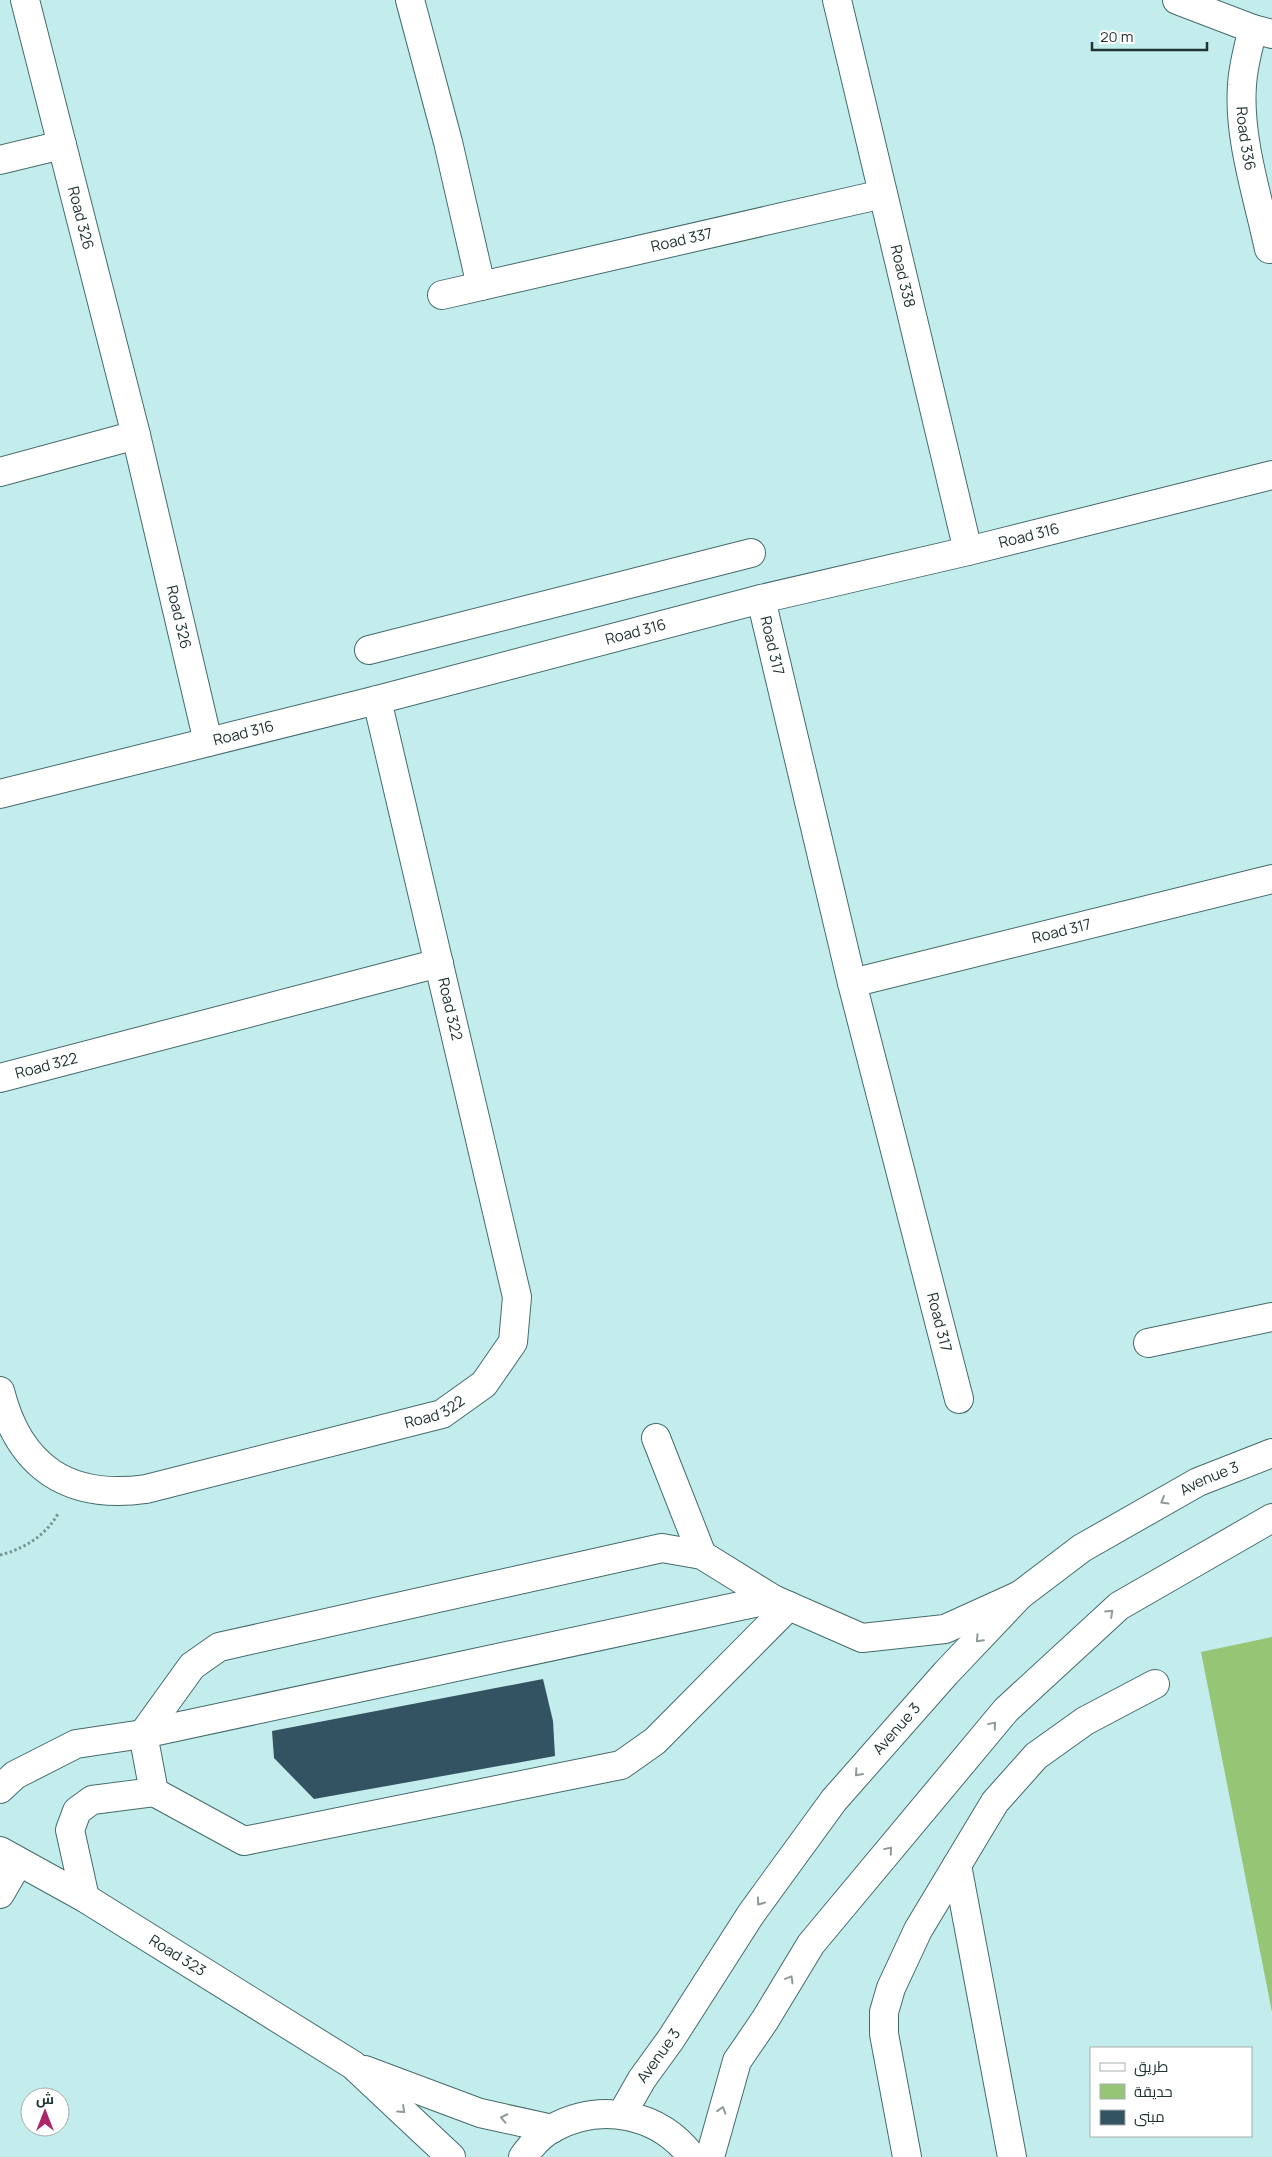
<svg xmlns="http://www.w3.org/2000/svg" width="1272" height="2157" font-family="Manrope,Cairo,sans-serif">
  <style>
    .green { fill: #96c576 }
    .building { fill: #345362 }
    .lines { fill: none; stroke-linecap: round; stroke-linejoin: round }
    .minor-casing { stroke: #456b6c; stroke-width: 30 }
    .path { stroke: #779595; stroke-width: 3; stroke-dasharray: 2.5 2.5; stroke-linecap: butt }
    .minor { stroke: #fff; stroke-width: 28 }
    .oneway { stroke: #909999 }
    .labels { text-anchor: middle; stroke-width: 5; stroke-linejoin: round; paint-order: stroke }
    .street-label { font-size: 15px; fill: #233; stroke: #fff }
  </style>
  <rect width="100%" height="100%" fill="#c3eded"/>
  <!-- green -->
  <polygon class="green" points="1272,1637 1272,2012 1201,1652"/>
  <!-- building -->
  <polygon class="building" points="543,1679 553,1721 555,1756 314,1799 274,1758 272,1731"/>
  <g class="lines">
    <defs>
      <g id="minor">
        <path id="s1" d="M 25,0 L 136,435 L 208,742"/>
        <polyline points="410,0 448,142 481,286"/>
        <path id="s2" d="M 837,0 L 968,551"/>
        <polyline points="1177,0 1253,29 1272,34"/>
        <path id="s3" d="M 1253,29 C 1248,48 1243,66 1242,85 C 1238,138 1258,197 1269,249"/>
        <polyline points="0,160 62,145"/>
        <path id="s4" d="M 442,295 L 883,194"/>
        <polyline points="0,472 136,435"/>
        <path id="s5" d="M 761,599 L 852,983 L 959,1399"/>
        <polyline points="369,650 751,553"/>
        <path id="s6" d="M 0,794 L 377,700 L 761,599 L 968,551 L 1272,475"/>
        <path id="s7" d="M 852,983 L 1272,879"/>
        <path id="s8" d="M 0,1078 L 439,963"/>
        <polyline points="1148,1343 1272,1317"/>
        <path id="s9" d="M 0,1391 C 19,1467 68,1500 146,1489 L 442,1414 L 484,1384 L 513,1342 L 517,1297 L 377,700"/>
        <polyline points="656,1438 702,1555"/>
        <polyline points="0,1789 15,1775 76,1744 143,1734 773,1599 862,1638 945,1629 1020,1595"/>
        <polyline points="154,1792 143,1734 192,1666 219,1647 662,1548 702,1555 773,1599"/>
        <path id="s10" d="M 0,1851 L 85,1898 L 353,2065 L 451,2157"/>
        <polyline points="957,1865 1012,2157"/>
        <polyline points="0,1894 18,1863"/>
        <polyline points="85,1898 70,1830 77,1811 92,1800 154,1792 244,1841 621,1765 655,1741 789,1606"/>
        <polyline points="365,2070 480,2113 552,2129"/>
        <path id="s11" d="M 622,2114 L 642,2079 L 671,2039 L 751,1914 L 834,1800 L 946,1673 L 1020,1595 L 1082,1548 L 1198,1482 L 1272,1453"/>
        <path d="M 523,2157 C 531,2146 541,2134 553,2128 C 601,2102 659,2113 692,2157"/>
        <polyline points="710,2157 737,2061 765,2020 811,1944 1006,1710 1119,1606 1272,1518"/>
        <polyline points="907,2157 884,2034 884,2012 891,1988 918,1930 995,1802 1036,1756 1085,1721 1155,1684"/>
      </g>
    </defs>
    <!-- minor casing -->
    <use href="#minor" class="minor-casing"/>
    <!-- path -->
    <path class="path" d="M 0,1555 C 24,1549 45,1536 58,1514"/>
    <!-- minor -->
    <use href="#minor" class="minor"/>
  </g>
  <!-- one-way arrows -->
  <defs><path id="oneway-chevron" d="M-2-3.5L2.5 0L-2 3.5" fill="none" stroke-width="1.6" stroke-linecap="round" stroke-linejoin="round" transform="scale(1.25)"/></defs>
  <g class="oneway">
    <use href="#oneway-chevron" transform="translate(1164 1501) rotate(150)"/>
    <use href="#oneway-chevron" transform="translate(1110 1613) rotate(-43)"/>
    <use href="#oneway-chevron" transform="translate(979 1639) rotate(133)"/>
    <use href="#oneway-chevron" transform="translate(993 1725) rotate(-50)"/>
    <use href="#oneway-chevron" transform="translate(858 1773) rotate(132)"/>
    <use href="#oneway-chevron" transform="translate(889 1850) rotate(-50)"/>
    <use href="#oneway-chevron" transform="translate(760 1902) rotate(126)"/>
    <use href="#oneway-chevron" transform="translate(790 1979) rotate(-59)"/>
    <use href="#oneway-chevron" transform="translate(402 2110) rotate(42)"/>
    <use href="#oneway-chevron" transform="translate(722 2110) rotate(-73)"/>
    <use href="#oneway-chevron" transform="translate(504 2118) rotate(-168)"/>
  </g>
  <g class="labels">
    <!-- street labels -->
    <g class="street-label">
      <text dy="5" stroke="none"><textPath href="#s3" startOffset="111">Road 336</textPath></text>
      <text dy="5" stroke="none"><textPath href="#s1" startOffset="225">Road 326</textPath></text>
      <text dy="5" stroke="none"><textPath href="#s4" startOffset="246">Road 337</textPath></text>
      <text dy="5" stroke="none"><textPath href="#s2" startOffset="284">Road 338</textPath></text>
      <text dy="5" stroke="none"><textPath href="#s6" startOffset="1061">Road 316</textPath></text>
      <text dy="5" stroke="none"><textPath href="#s1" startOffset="636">Road 326</textPath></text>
      <text dy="5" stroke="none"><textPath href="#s6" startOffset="656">Road 316</textPath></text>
      <text dy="5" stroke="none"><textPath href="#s5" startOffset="48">Road 317</textPath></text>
      <text dy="5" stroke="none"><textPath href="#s6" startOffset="251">Road 316</textPath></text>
      <text dy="5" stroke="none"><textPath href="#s7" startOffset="216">Road 317</textPath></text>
      <text transform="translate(450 1009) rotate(77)" y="5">Road 322</text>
      <text dy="5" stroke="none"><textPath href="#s8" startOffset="48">Road 322</textPath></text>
      <text dy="5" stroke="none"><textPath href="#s5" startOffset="745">Road 317</textPath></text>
      <text dy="5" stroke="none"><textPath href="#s9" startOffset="496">Road 322</textPath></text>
      <text dy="5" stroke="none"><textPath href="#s11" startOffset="879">Avenue 3</textPath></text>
      <text dy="5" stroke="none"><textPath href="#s11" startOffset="474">Avenue 3</textPath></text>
      <text dy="5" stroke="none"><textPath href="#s10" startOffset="206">Road 323</textPath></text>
      <text dy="5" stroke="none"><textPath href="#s11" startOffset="69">Avenue 3</textPath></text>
    </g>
  </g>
  <!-- legend -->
  <rect x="1090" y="2047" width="162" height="90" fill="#ffffff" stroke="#a7adad"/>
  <rect x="1100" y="2063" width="25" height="8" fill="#ffffff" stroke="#a7adad"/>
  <text x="1134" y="2072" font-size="15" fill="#223333">طريق</text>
  <rect x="1100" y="2084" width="25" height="15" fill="#96c576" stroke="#a7adad"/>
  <text x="1134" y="2097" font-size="15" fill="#223333">حديقة</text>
  <rect x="1100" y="2110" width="25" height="15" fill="#345362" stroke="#a7adad"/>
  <text x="1134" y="2122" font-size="15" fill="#223333">مبنى</text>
  <!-- north arrow -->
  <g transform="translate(45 2112)"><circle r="24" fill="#ffffff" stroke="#a7adad"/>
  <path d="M0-4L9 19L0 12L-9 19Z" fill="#ad256a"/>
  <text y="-8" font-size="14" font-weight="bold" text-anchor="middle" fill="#223333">ش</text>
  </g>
  <!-- scale -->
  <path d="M1092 42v8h115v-8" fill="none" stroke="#223333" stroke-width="2.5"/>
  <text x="1100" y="42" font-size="15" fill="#223333" stroke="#ffffff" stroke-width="4" paint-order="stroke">20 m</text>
</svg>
